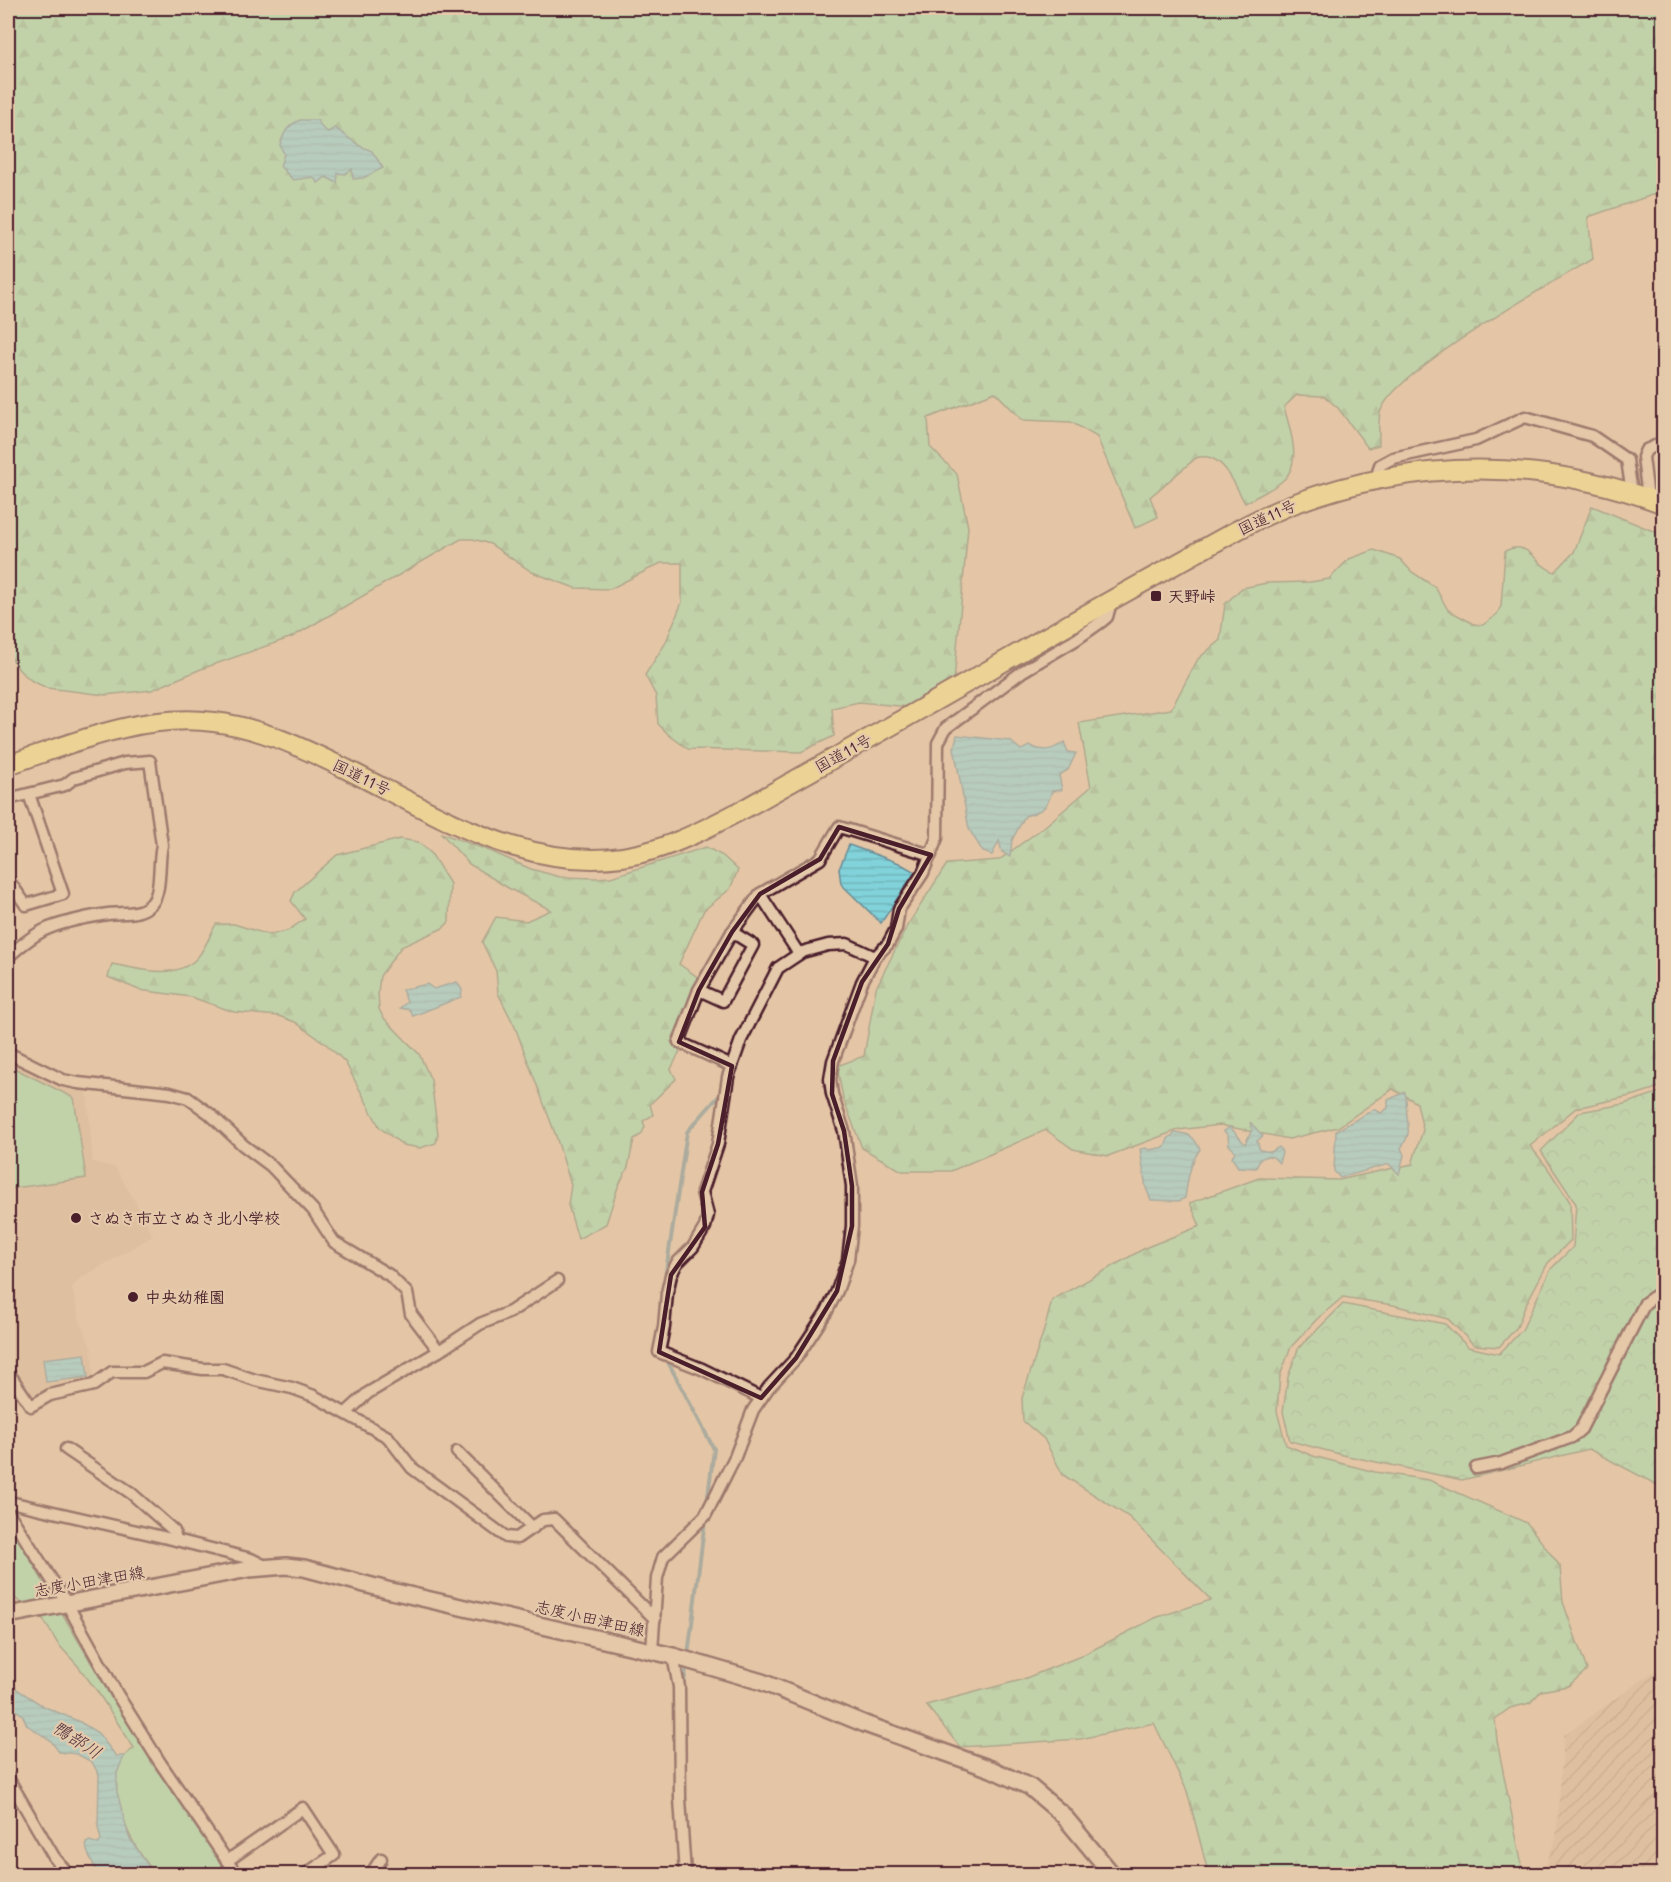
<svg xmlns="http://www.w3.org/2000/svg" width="1671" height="1882" font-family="Mali,'Klee One',sans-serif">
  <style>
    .built { fill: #d8b798 }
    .industrial { fill: url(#industrial-furrows) }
    .grass { fill: #98dfad; stroke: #717f6c; stroke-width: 1.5 }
    .forest { fill: url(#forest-firs); stroke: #717f6c; stroke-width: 1.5 }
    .park { fill: url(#park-crowns); stroke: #717f6c; stroke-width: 1.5 }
    .water { fill: url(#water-rules); stroke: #6b8a94; stroke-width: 1.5 }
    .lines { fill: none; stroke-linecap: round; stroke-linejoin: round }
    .stream { stroke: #6b8a94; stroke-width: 4 }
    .minor-casing { stroke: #4a1f2b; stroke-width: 15 }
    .secondary-casing { stroke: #4a1f2b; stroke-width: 20 }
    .trunk-casing { stroke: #4a1f2b; stroke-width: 22 }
    .minor { stroke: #e4c9ab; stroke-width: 10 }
    .secondary { stroke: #e4c9ab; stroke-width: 15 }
    .trunk { stroke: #f6e381; stroke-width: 18 }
    .marked { fill: none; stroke: #4a1f2b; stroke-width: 4.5; stroke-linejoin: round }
    .poi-dot { fill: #4a1f2b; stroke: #e4c9ab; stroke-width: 2 }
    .labels { text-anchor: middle; stroke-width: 4.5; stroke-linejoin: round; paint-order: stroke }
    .street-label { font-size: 16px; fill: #4a1f2b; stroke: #e4c9ab }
    .poi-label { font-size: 16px; font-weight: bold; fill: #4a1f2b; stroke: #e4c9ab; text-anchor: start }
    .water-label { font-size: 18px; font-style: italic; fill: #50313c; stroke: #e4c9ab }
  </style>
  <defs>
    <pattern id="industrial-furrows" width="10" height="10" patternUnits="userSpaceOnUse" patternTransform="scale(1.5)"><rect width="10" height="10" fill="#d8b798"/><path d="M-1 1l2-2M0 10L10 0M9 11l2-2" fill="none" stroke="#b1947c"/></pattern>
    <pattern id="forest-firs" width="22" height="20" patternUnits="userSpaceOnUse" patternTransform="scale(1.5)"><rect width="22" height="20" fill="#98dfad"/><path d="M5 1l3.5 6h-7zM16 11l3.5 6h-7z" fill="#84bf95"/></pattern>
    <pattern id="park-crowns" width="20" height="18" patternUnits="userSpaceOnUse" patternTransform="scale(1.5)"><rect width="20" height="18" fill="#98dfad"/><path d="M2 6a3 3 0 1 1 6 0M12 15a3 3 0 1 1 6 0" fill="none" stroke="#84bf95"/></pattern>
    <pattern id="water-rules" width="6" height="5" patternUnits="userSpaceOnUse" patternTransform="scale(1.5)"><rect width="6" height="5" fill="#81d2da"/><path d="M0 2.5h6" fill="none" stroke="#71b4bb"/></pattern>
  </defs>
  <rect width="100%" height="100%" fill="#e4c6a6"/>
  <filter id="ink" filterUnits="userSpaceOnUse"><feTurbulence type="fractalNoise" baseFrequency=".0167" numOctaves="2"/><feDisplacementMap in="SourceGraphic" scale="12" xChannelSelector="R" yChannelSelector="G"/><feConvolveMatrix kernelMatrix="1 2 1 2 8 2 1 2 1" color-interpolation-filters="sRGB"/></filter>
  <g filter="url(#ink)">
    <!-- built -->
    <polygon class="built" points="8,1057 74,1086 87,1090 93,1162 115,1167 135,1201 153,1236 78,1280 72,1288 80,1320 92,1350 94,1382 31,1399 8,1365"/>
    <!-- industrial -->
    <polygon class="industrial" points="1663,1665 1663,1874 1542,1874 1556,1838 1564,1735"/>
    <!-- grass -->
    <g class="grass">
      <polygon points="8,1065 74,1098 86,1178 8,1189"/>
      <path d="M 8,1522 L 111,1696 L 232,1874 L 157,1874 C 133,1852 101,1788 124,1757 C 126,1753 131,1751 134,1748 L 97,1691 L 78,1666 L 58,1644 L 43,1619 L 8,1593 Z"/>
    </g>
    <!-- forest -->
    <g class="forest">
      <path d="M 8,8 L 1663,8 L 1663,168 L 1656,174 L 1658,193 L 1588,217 L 1593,259 C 1552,283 1390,373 1380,413 C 1378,423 1379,436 1379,445 L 1368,448 L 1338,408 L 1324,396 L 1297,395 L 1284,407 C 1290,430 1304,464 1281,482 C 1271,490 1257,496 1245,503 C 1234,484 1223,450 1196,458 L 1150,497 L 1158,517 L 1135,528 L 1097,437 L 1071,422 L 1022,420 L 995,392 L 928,418 L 930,447 L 957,474 L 968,527 L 954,681 L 909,707 L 859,702 L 832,708 L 834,736 L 801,752 L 688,749 L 669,735 L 658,724 L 656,696 L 645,675 L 665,644 L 682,602 L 682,563 L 661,563 L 610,589 L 575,588 L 532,572 L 490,544 L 473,539 L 461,539 L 292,637 L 201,669 L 152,690 L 105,695 L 47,688 L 32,681 L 19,670 L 8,652 Z"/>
      <path d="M 1592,506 L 1663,535 L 1663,1086 L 1635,1095 L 1576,1108 L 1530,1146 L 1547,1167 L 1570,1202 L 1571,1240 L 1548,1263 L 1526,1304 L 1517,1327 L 1499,1347 L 1474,1345 L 1448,1319 L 1393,1305 L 1343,1297 L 1317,1319 L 1291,1347 L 1280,1376 L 1277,1411 L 1286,1445 L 1313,1456 L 1375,1472 L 1429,1480 L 1527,1523 L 1560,1566 L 1563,1602 L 1587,1670 L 1568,1686 L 1541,1691 L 1530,1703 L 1510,1708 L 1495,1719 L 1497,1741 L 1523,1871 L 1522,1874 L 1207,1874 L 1208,1872 L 1187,1791 L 1154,1723 L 1080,1739 L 960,1747 L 926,1705 L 1021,1680 L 1081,1656 L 1155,1618 L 1211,1600 L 1129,1517 L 1063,1475 L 1044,1439 L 1023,1421 L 1022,1398 L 1045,1327 L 1052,1300 L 1147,1247 L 1200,1226 L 1190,1203 L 1259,1178 L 1339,1180 L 1412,1164 L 1423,1130 L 1417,1103 L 1393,1089 L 1338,1127 L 1289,1139 L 1220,1125 L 1178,1130 L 1108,1156 L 1073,1149 L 1046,1130 L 951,1171 L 902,1171 L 862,1148 L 843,1098 L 837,1066 L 864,1056 L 876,988 L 907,926 L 947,864 L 999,860 L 1044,827 L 1091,787 L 1079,723 L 1171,709 L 1198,659 L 1220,640 L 1225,604 L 1242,588 L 1267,583 L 1310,582 L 1329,579 L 1349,559 L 1374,550 L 1400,559 L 1412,572 L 1435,587 L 1448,610 L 1474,624 L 1483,625 L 1497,614 L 1501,606 L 1505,551 C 1530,538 1535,567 1555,572 L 1574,552 Z"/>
      <polygon points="441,833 490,851 531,869 560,877 595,878 611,877 706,847 723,856 738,870 730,889 704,910 679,964 699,978 671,1042 680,1051 671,1069 676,1079 650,1104 653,1115 643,1121 645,1127 641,1135 634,1139 628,1167 618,1187 606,1224 578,1239 568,1205 571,1185 556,1136 515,1027 498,993 496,971 482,942 496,917 526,921 551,910 510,889 469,864"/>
      <path d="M 400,839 L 418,842 L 431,853 L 450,884 L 449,922 L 443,928 L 401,947 L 380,976 L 378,993 L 379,1009 L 383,1017 L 419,1054 L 431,1080 L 438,1134 L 436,1143 L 420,1148 L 403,1145 L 380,1128 L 345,1062 L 326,1044 L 295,1022 L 279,1016 L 234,1012 L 191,997 L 139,990 L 108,977 L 112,964 C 140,969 175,981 197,958 C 205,949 210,935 216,924 L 234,924 L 269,935 L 287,931 L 305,919 L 291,901 L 295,892 L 337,855 Z"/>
    </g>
    <!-- park -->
    <polygon class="park" points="1663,1091 1663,1488 1589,1449 1462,1480 1343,1455 1290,1441 1283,1412 1288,1377 1298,1349 1343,1304 1445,1324 1468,1347 1499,1354 1522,1330 1551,1269 1573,1247 1576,1204 1541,1151 1580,1112 1624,1104"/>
    <!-- water -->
    <g class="water">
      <path d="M 300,120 L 317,120 L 322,128 L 328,132 L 335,128 L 360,146 L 372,151 L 383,168 L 363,178 L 353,179 L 352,169 L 345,174 L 338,173 L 337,183 L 326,177 L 318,183 L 313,177 L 293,180 L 280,166 L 284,154 L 280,145 C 284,132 288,125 300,120 Z"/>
      <path d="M 957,735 L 1010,741 L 1021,750 L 1030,746 C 1043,752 1052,751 1064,742 L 1068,752 L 1076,753 L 1068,770 L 1059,775 L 1062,790 L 1052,791 C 1047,809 1042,811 1025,816 L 1012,840 L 1010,857 L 1002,852 L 999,841 L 992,855 L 983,852 L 969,829 L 954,748 Z"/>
      <polygon points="849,845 899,863 915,872 881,923 841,884 839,869"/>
      <polygon points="457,982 462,990 461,997 413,1016 410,1010 400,1008 407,1002 402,990 427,984 434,989"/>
      <path d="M 1405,1092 C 1407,1101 1406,1108 1407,1116 C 1409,1131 1410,1135 1401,1148 L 1404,1155 L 1399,1174 L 1389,1164 L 1340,1178 L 1334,1171 L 1336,1131 L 1374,1109 L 1381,1113 L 1388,1108 L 1388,1100 Z"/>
      <polygon points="1250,1122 1263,1136 1257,1141 1260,1150 1271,1152 1279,1147 1282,1152 1279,1163 1273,1157 1267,1156 1260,1159 1256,1168 1238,1167 1232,1158 1235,1151 1229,1145 1228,1135 1224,1131 1230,1127 1245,1144 1252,1130"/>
      <path d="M 1175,1133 C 1190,1133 1193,1136 1200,1149 C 1189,1165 1188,1179 1185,1198 L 1179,1201 L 1151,1200 L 1146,1188 L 1140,1149 L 1146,1148 L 1149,1150 L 1165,1147 L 1168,1139 Z"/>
      <polygon points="85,1354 88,1377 46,1382 43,1359"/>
      <polygon points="8,1680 18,1690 43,1706 80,1722 98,1733 116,1756 124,1756 117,1773 117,1792 129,1837 149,1867 149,1874 98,1874 87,1851 86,1843 90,1841 98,1844 101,1840 98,1827 99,1775 92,1762 77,1754 59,1752 51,1741 27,1725 22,1714 8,1706"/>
    </g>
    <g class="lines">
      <!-- stream -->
      <g class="stream">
        <polyline points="665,1278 687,1132 718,1097"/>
        <polyline points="666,1358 714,1449 707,1504"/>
        <polyline points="688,1655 705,1520"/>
        <polyline points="683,1688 687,1663"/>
        <polyline points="689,1860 690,1874"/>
      </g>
      <defs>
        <g id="minor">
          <polyline points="1376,480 1380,465 1393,458 1476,440 1525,417 1592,436 1627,460 1632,493"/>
          <polyline points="1648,498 1643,457 1646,450 1664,442"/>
          <path d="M 8,799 L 65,785 L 74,778 L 125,763 L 150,761 L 162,845 C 158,861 162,891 152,903 C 140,916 123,912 108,914 C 92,916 64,922 49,928 C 34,934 20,946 8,957"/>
          <polyline points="8,880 26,905 63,894 29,794"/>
          <polyline points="760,894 799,954"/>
          <polyline points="699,990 723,1001 753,945 732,932"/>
          <polyline points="8,1053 63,1080 78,1083 170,1093 188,1098 210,1114 243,1145 271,1166 313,1210 334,1242 389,1275 407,1293 411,1314 439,1351"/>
          <polyline points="732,1066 679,1042 699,990 732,932 760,894 820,859 839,827 931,855"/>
          <polyline points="8,1372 31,1406 50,1395 94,1385 112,1372 144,1372 162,1363 203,1369 223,1369 255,1380 292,1388 314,1396 388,1437 412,1468 506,1537 517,1538 543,1520 554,1519 655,1619"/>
          <polyline points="761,1398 702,1369 659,1352 664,1327 667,1293 671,1275 677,1263 693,1247 705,1227 708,1215 702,1192 718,1144 728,1077 741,1040 778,968 802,952 828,945 847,944 875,957"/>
          <polyline points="346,1413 368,1393 439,1351 480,1324 510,1312 557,1281"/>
          <polyline points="66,1449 131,1493 174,1531 176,1540"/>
          <polyline points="457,1452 533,1528"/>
          <polyline points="1476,1468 1501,1463 1572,1437 1581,1429 1645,1303 1664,1290"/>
          <polyline points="8,1503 10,1502 176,1540 251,1559 267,1567"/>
          <polyline points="8,1512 66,1602 117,1694 159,1761 236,1874"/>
          <polyline points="652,1651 657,1578 663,1557 705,1516 735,1457 753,1410 769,1387 796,1358 827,1311 837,1291 848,1260 852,1226 852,1186 844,1131 832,1094 830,1079 833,1061 862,982 875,957 888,944 896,929 899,909 923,873 937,838 938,743 946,728 1023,671 1077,639 1101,622 1107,617 1109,610 1106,602"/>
          <polyline points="673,1656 679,1687 680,1799 685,1874"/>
          <polyline points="8,1778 54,1857 68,1874"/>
          <polyline points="227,1861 303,1808 334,1855 306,1874"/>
          <polyline points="371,1874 381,1859"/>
        </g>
        <polyline id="secondary" points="8,1615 249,1569 286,1566 304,1568 387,1590 673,1656 762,1682 865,1724 991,1769 1030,1787 1063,1815 1112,1874"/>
        <path id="trunk" d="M 8,765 C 75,742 142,713 214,722 C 260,727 305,749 346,769 C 440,816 544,884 653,850 C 686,840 714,824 744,809 C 841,754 938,700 1034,644 C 1086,614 1137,586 1189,557 C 1223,538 1257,518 1293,504 C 1415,458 1541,458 1664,504"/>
      </defs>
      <!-- minor casing -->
      <use href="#minor" class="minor-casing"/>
      <!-- secondary casing -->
      <use href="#secondary" class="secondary-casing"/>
      <!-- trunk casing -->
      <use href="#trunk" class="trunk-casing"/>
      <!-- minor -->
      <use href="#minor" class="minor"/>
      <!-- secondary -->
      <use href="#secondary" class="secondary"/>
      <!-- trunk -->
      <use href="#trunk" class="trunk"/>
    </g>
  </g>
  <!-- marked area -->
  <path d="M0 0H1671V1882H0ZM 839,827 L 931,855 L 899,909 L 888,944 L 862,982 L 833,1061 L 832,1094 L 844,1131 L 852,1186 L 852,1226 L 837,1291 L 796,1358 L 761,1398 L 659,1352 L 671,1275 L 705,1227 L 702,1192 L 718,1144 L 732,1066 L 679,1042 L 699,990 L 732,932 L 760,894 L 820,859 Z" fill="#e4c6a6" fill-opacity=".55" fill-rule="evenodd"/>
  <path class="marked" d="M 839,827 L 931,855 L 899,909 L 888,944 L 862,982 L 833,1061 L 832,1094 L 844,1131 L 852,1186 L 852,1226 L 837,1291 L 796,1358 L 761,1398 L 659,1352 L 671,1275 L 705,1227 L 702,1192 L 718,1144 L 732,1066 L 679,1042 L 699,990 L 732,932 L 760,894 L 820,859 Z"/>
  <!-- markers -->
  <g class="poi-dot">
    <rect x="1150" y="590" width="12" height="12" rx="3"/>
    <circle cx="76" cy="1218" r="6"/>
    <circle cx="133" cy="1297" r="6"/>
  </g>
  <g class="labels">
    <!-- street labels -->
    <g class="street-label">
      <text transform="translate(1267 517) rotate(-25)" y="6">国道11号</text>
      <text transform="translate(843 753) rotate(-29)" y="6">国道11号</text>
      <text transform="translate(362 777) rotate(26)" y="6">国道11号</text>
      <text transform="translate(89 1581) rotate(-10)" y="6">志度小田津田線</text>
      <text transform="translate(590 1618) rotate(13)" y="6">志度小田津田線</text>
    </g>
    <!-- poi labels -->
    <g class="poi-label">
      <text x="1168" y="602">天野峠</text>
      <text x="88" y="1224">さぬき市立さぬき北小学校</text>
      <text x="145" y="1303">中央幼稚園</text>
    </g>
    <!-- water labels -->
    <g class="water-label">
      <text transform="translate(77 1740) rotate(33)" y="6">鴨部川</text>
    </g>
  </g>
  <!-- margin -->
  <rect width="1671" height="1882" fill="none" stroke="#e4c9ab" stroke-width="30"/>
  <rect x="15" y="15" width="1641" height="1852" fill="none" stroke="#4a1f2b" stroke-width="2" filter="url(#ink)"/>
</svg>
